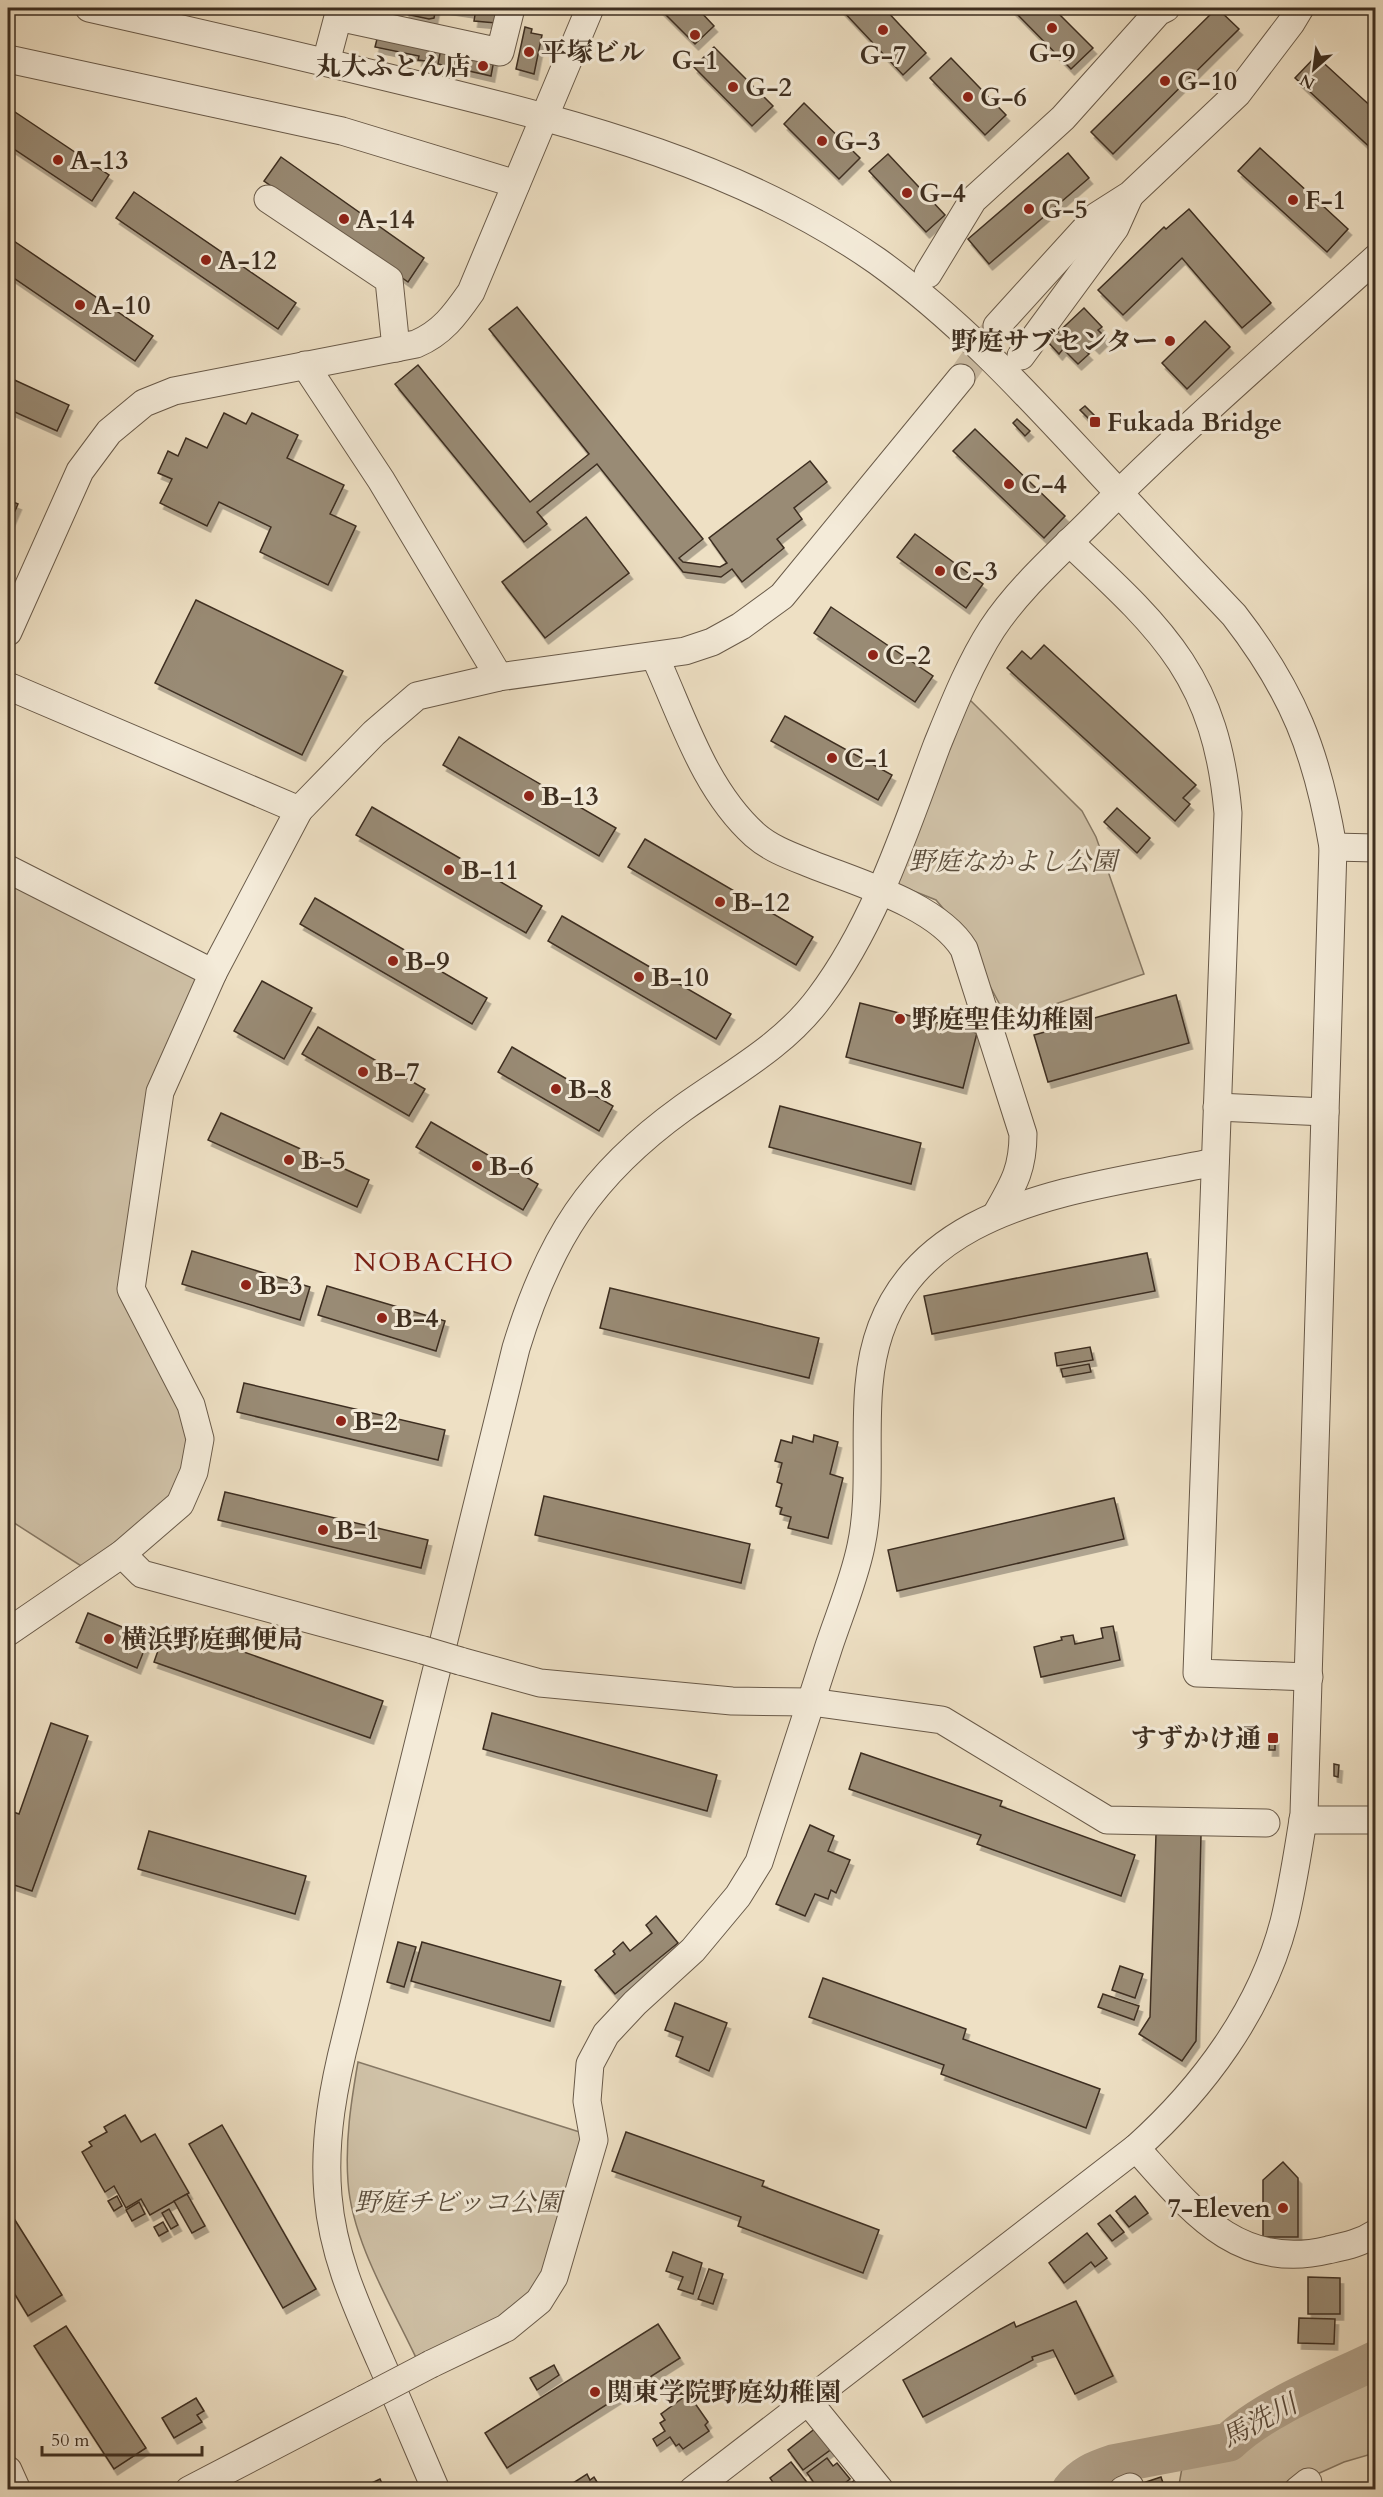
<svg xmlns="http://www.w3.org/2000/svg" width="1383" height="2497" font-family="Cardo,'Noto Serif JP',serif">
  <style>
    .green { fill: #d0c2a8; stroke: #867864; stroke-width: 1.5 }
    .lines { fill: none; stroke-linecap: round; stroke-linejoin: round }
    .river { stroke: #b2a38c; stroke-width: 39 }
    .building { fill: #998b75; stroke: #3d2e20; stroke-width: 1.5; filter: url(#shadow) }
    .minor-tunnel { stroke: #cbbca3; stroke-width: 27; stroke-dasharray: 27 14; stroke-linecap: butt }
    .minor-casing { stroke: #695a49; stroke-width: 29 }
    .minor { stroke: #f4ebd9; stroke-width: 27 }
    .minor-bridge-casing { stroke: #695a49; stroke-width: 29; stroke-linecap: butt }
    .minor-bridge { stroke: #f4ebd9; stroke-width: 27 }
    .poi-dot { fill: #8f2418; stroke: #f4ebd9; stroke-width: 2 }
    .labels { text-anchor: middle; stroke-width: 6; stroke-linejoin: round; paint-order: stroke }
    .poi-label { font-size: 26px; font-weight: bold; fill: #3d2e20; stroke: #f4ebd9; text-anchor: start }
    .park-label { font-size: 26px; font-style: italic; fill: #5a4c3b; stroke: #f4ebd9 }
    .neighbourhood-label { font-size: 27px; letter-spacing: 1.5px; fill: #7a1f14; stroke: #f4ebd9 }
    .water-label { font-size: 27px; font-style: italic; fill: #5a4b3b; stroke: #f4ebd9 }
  </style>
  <defs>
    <filter id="shadow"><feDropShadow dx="3.5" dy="6" stdDeviation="0" flood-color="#0004"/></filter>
  </defs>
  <rect width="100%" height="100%" fill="#eee0c4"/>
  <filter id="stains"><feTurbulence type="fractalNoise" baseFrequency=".00333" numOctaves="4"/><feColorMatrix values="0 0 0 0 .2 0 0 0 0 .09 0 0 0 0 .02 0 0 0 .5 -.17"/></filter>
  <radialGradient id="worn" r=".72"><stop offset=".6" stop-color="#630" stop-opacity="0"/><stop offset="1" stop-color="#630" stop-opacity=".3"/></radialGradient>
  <!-- green -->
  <g class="green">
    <polygon points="969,699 1082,811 1096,837 1144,974 1008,1020 958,926 936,900 896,884"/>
    <polygon points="8,877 199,980 126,1292 193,1438 176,1490 89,1571 8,1519"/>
    <path d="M 358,2062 L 586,2134 L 550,2254 L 530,2301 L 418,2362 C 393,2308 352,2242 348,2182 C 345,2141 351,2102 358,2062 Z"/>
    <polygon points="1375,2370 1375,2453 1344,2462 1284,2489 1178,2490 1184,2457 1248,2449 1273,2423"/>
  </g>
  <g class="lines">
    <!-- river -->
    <path class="river" d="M 1071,2490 C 1082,2475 1095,2470 1113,2464 L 1229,2442 C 1264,2408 1331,2382 1376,2360"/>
  </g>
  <!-- building -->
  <g class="building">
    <polygon points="358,8 396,8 395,15"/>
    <polygon points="406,8 436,8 434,18 429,19 405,14"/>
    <polygon points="444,8 470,8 470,12"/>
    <polygon points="476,8 498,8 496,23 474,21"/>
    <polygon points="659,8 697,8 714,26 695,44"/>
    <polygon points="840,8 884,8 926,53 903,75"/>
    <polygon points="1011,8 1053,8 1093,48 1071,69"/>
    <polygon points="1217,8 1239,29 1113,154 1091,132"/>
    <polygon points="525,27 532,29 531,33 542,35 534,74 516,69"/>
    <polygon points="378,35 436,46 433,62 418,60 419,56 375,47"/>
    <polygon points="714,47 773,106 752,126 694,67"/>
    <polygon points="441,48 494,60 491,76 438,64"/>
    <polygon points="1316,56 1376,111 1376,153 1295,78"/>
    <polygon points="951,58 1006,115 985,135 930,78"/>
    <polygon points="804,103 860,158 839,179 784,124"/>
    <polygon points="9,108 109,175 92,201 8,145"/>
    <polygon points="1260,148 1348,229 1327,252 1238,171"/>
    <polygon points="1068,153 1089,178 989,264 968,239"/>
    <polygon points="888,154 945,215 926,232 869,171"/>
    <polygon points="281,157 424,258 408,282 264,181"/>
    <polygon points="134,192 296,303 278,329 116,218"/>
    <polygon points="1189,209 1271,303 1242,328 1182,258 1123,315 1098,290 1164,227 1166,229"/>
    <polygon points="8,237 153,336 135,361 8,274"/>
    <polygon points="517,307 703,539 679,558 683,562 720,567 727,563 709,538 810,461 827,482 794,508 802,519 777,539 784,548 742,582 732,569 721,577 683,572 597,464 537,512 547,524 524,542 395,384 418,365 530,502 589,454 489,329"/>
    <polygon points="1084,308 1102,327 1098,330 1106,338 1096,348 1091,343 1084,349 1089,354 1078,364 1063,349 1059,354 1048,342"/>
    <polygon points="1205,321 1230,347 1187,389 1162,363"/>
    <polygon points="8,377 69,405 57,431 8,409"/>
    <polygon points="1085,406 1097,418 1092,422 1080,410"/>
    <polygon points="224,413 246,424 252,413 298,435 287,458 344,485 330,514 356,526 328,585 260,552 271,527 219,502 207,526 160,503 172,479 158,473 168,451 178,456 186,438 207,448"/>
    <polygon points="1017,419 1030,431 1025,436 1013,423"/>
    <polygon points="975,429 1065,516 1044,538 953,451"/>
    <polygon points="8,500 18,504 8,527"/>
    <polygon points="586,517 629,573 545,638 502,582"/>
    <polygon points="915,534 983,584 966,608 897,557"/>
    <polygon points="196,600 343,671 302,755 155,683"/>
    <polygon points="831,607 933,676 915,702 814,633"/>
    <polygon points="1044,645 1196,785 1183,798 1190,804 1175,821 1007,668 1022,651 1031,659"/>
    <polygon points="785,716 892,775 878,800 771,741"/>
    <polygon points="459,737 616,828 599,856 443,765"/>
    <polygon points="372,807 542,906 526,933 356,835"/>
    <polygon points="1117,808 1150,838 1137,853 1104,822"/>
    <polygon points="645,839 813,937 796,965 628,867"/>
    <polygon points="315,898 487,998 472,1024 300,924"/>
    <polygon points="562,916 731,1014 716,1039 548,941"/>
    <polygon points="262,981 312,1008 284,1059 234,1031"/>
    <polygon points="1176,995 1189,1043 1048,1082 1034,1035"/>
    <polygon points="860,1003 977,1033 963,1088 846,1057"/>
    <polygon points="318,1027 425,1089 409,1116 302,1054"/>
    <polygon points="512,1047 613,1106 599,1131 498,1072"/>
    <polygon points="780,1106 921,1143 911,1184 769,1147"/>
    <polygon points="221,1113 369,1180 357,1207 208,1140"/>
    <polygon points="431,1122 538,1184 523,1210 416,1147"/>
    <polygon points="192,1251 310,1287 300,1320 182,1284"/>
    <polygon points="1147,1253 1155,1291 932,1334 924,1296"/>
    <polygon points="327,1286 445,1321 436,1351 318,1315"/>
    <polygon points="610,1288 819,1338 809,1378 600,1328"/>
    <polygon points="1090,1347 1093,1360 1057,1366 1055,1353"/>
    <polygon points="1089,1364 1091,1372 1063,1377 1061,1369"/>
    <polygon points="244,1383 445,1430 438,1460 237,1412"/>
    <polygon points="814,1435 838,1442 830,1474 843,1478 828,1538 788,1528 791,1517 780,1514 782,1508 776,1506 782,1484 777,1482 782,1463 775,1461 781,1440 792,1443 793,1436 813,1442"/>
    <polygon points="225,1492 428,1540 421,1568 218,1520"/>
    <polygon points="544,1496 750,1544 741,1583 535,1535"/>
    <polygon points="1114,1498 1124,1539 897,1591 888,1550"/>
    <polygon points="88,1613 149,1638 137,1668 76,1642"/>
    <polygon points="167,1625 383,1701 370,1738 154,1662"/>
    <polygon points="1113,1626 1120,1660 1041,1677 1034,1647 1062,1640 1061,1637 1073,1635 1075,1644 1103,1638 1101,1628"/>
    <polygon points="492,1713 717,1775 707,1811 483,1749"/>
    <polygon points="51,1723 88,1736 32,1891 8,1883 8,1810 19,1814"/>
    <polygon points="1270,1736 1275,1737 1275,1750 1269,1750"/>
    <polygon points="861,1753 1002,1801 1000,1806 1135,1855 1121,1896 977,1844 981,1835 849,1789"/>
    <polygon points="1334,1764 1339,1765 1338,1777 1334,1776"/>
    <polygon points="810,1825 834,1836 828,1851 850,1860 836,1893 831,1890 828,1899 815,1894 805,1916 776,1904"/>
    <polygon points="149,1831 306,1876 295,1914 138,1869"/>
    <polygon points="1156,1834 1201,1835 1196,2041 1182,2061 1139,2034 1150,2017"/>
    <polygon points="656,1916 678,1943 615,1994 595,1970 615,1954 613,1951 623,1942 630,1951 652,1933 646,1925"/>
    <polygon points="398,1942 416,1947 404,1987 387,1982"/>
    <polygon points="422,1942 561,1981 550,2021 411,1981"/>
    <polygon points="1120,1966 1143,1974 1135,1998 1112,1990"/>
    <polygon points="823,1978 966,2029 963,2039 1100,2089 1086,2128 941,2074 944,2065 809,2017"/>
    <polygon points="1103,1994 1139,2006 1134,2020 1098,2007"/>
    <polygon points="675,2003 727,2023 709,2071 676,2056 683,2037 665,2030"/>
    <polygon points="125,2115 141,2142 155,2134 189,2193 150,2215 141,2199 126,2208 114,2186 105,2192 82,2152 92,2146 89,2142 107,2132 104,2127"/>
    <polygon points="222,2125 316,2289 283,2308 189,2144"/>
    <polygon points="626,2132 764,2181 762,2186 879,2230 863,2273 738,2226 741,2217 612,2171"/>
    <polygon points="1283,2162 1298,2178 1298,2237 1263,2237 1263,2180"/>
    <polygon points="187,2194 205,2226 192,2233 174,2201"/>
    <polygon points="117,2196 122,2206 114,2211 108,2201"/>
    <polygon points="1135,2196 1148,2213 1129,2227 1116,2211"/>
    <polygon points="139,2202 145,2214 132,2221 126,2210"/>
    <polygon points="8,2209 62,2295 28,2316 8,2283"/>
    <polygon points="169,2209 178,2225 171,2229 162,2213"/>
    <polygon points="1110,2215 1124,2232 1112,2241 1098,2224"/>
    <polygon points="163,2222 168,2231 159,2236 154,2227"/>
    <polygon points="1087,2233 1107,2258 1095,2267 1091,2262 1064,2283 1049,2263"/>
    <polygon points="673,2252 702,2263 693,2294 678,2289 683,2277 666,2271"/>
    <polygon points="709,2269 723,2274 713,2304 698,2299"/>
    <polygon points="1308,2277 1340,2278 1340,2314 1308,2314"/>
    <polygon points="1076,2301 1113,2376 1075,2394 1053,2350 1032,2357 1033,2360 923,2417 903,2380 1014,2322 1016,2327"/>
    <polygon points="1299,2318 1335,2319 1334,2344 1298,2343"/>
    <polygon points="658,2324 680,2358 507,2468 485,2433"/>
    <polygon points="66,2326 146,2448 114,2469 34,2346"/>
    <polygon points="554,2365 559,2375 537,2390 530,2378"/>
    <polygon points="684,2397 688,2402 692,2399 708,2422 705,2425 709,2431 683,2449 679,2444 676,2446 670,2437 657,2446 653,2439 665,2431 660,2423 665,2420 661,2414"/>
    <polygon points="196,2398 204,2411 197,2415 202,2422 174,2438 162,2418"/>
    <polygon points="817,2427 833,2448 803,2470 788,2450"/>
    <polygon points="827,2458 833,2466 837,2463 850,2479 836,2490 819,2490 807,2473"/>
    <polygon points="791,2462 813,2490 778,2490 770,2478"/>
    <polygon points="587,2474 590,2480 594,2477 602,2490 562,2490"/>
    <polygon points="1161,2477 1164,2486 1167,2485 1169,2490 1146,2490 1143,2483"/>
    <polygon points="380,2479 385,2490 357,2490"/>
    <polygon points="856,2479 864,2490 842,2490"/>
  </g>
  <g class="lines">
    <!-- minor-tunnel -->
    <polyline class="minor-tunnel" points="961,378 995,329"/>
    <defs>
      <g id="minor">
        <path d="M 89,8 C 201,33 312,59 423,86 C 581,125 741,166 877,261 C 958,319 1024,391 1091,463 C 1138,514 1186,564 1234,615 C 1293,691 1317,752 1333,847 L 1304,1814 C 1298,1850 1293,1886 1284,1922 C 1261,2010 1203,2088 1136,2148 L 693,2490"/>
        <polyline points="8,59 342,131 516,184"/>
        <polyline points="326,62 338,17 500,52 511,8"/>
        <polyline points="268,199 389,280 396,348"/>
        <polyline points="928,274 973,200 1063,118 1158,12 1166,8"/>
        <polyline points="997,326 1097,216 1130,195 1237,94 1291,23 1300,8"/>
        <polyline points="1021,356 1115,228 1129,197"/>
        <polyline points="305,365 381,480 499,677"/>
        <path d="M 1069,542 C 1163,630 1216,677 1228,813 L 1197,1673 L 1309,1677"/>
        <path d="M 8,632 L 80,471 L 109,432 L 144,403 L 174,391 L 416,344 C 442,333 455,315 471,292 L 590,8"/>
        <path d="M 655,657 C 683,718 704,789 755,835 C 771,849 791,856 811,864 C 858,883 937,905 964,949 L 1023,1134 C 1023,1170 1013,1185 996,1215"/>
        <polyline points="8,686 299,810"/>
        <polyline points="1333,847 1376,848"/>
        <polyline points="8,869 213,973 299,810 374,733 417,696 499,677 685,651 712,642 741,626 782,596 961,378"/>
        <polyline points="1217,1107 1325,1112"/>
        <polyline points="122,1554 142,1574 423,1650"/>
        <polyline points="8,1632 122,1554 180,1504 194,1472 200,1439 191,1405 131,1289 160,1092 213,973"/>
        <polyline points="460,1661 540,1683 732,1701 811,1702 942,1720 1107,1820 1266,1823"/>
        <polyline points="1303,1820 1376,1820"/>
        <path d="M 1136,2148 C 1190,2208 1237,2272 1328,2250 C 1346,2246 1361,2243 1376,2233"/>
        <path d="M 431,2364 L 506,2328 L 539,2301 L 554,2277 L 594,2140 L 587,2101 L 590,2064 L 606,2034 L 635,2003 L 693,1950 L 738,1896 L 759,1862 C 782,1790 806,1718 829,1646 C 840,1613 854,1580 861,1546 C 872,1495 864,1437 869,1385 C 884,1203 1075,1191 1215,1162"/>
        <polyline points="807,2400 880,2490"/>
        <polyline points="8,2470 17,2490"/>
        <polyline points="189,2490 364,2399"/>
        <path d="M 436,2490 C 417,2446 399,2403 380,2360 C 356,2305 333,2256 328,2196 C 323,2139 334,2083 348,2029 L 516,1348 C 549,1240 590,1175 683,1108 C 732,1073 784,1046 820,997 C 875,924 905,830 937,745 C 953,706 969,665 992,629 C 1019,588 1058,554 1093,519 C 1183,428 1281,344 1376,258"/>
        <polyline points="1123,2490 1130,2487"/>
        <polyline points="1298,2490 1308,2482"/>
      </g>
    </defs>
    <!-- minor casing -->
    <use href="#minor" class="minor-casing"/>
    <!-- minor -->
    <use href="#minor" class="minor"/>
    <defs>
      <g id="minor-bridge">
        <polyline points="423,1650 460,1661"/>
        <polyline points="364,2399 431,2364"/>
      </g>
    </defs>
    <!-- minor-bridge casing -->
    <use href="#minor-bridge" class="minor-bridge-casing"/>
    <!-- minor-bridge -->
    <use href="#minor-bridge" class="minor-bridge"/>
  </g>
  <!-- markers -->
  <g class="poi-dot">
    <circle cx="1052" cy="28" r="6"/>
    <circle cx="883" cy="30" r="6"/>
    <circle cx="695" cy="35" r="6"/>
    <circle cx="529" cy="52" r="6"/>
    <circle cx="483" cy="66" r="6"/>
    <circle cx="1165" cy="81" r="6"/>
    <circle cx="733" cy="87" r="6"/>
    <circle cx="968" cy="97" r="6"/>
    <circle cx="822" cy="141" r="6"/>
    <circle cx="58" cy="160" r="6"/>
    <circle cx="907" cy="193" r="6"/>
    <circle cx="1293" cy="200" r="6"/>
    <circle cx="1029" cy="209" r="6"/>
    <circle cx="344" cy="219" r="6"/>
    <circle cx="206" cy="260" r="6"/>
    <circle cx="80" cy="305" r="6"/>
    <circle cx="1170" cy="341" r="6"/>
    <rect x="1089" y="416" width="12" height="12" rx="3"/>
    <circle cx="1009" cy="484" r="6"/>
    <circle cx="940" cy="571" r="6"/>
    <circle cx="873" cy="655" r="6"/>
    <circle cx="832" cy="758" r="6"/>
    <circle cx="529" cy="796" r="6"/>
    <circle cx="449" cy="870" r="6"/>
    <circle cx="720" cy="902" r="6"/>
    <circle cx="393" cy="961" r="6"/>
    <circle cx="639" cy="977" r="6"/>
    <circle cx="900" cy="1019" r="6"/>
    <circle cx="363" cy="1072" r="6"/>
    <circle cx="556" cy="1089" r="6"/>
    <circle cx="289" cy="1160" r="6"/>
    <circle cx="477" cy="1166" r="6"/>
    <circle cx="246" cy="1285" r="6"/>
    <circle cx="382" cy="1318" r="6"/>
    <circle cx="341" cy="1421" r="6"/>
    <circle cx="323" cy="1530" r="6"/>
    <circle cx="109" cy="1639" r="6"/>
    <rect x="1267" y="1732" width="12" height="12" rx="3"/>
    <circle cx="1283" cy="2208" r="6"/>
    <circle cx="595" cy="2392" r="6"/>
  </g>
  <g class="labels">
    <!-- poi labels -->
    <g class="poi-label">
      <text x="541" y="61">平塚ビル</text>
      <text x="1052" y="62" text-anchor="middle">G-9</text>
      <text x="883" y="64" text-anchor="middle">G-7</text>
      <text x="695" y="69" text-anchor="middle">G-1</text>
      <text x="471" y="75" text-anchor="end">丸大ふとん店</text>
      <text x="1177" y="90">G-10</text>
      <text x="745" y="96">G-2</text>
      <text x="980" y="106">G-6</text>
      <text x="834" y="150">G-3</text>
      <text x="70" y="169">A-13</text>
      <text x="919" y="202">G-4</text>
      <text x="1305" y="209">F-1</text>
      <text x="1041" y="218">G-5</text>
      <text x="356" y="228">A-14</text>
      <text x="218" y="269">A-12</text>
      <text x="92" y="314">A-10</text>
      <text x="1158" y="350" text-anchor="end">野庭サブセンター</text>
      <text x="1107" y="431">Fukada Bridge</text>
      <text x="1021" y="493">C-4</text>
      <text x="952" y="580">C-3</text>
      <text x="885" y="664">C-2</text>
      <text x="844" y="767">C-1</text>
      <text x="541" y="805">B-13</text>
      <text x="461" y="879">B-11</text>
      <text x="732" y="911">B-12</text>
      <text x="405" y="970">B-9</text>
      <text x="651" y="986">B-10</text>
      <text x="912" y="1028">野庭聖佳幼稚園</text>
      <text x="375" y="1081">B-7</text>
      <text x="568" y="1098">B-8</text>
      <text x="301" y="1169">B-5</text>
      <text x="489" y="1175">B-6</text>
      <text x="258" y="1294">B-3</text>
      <text x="394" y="1327">B-4</text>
      <text x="353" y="1430">B-2</text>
      <text x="335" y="1539">B-1</text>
      <text x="121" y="1648">横浜野庭郵便局</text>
      <text x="1261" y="1747" text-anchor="end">すずかけ通</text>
      <text x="1271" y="2217" text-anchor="end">7-Eleven</text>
      <text x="607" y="2401">関東学院野庭幼稚園</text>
    </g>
    <!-- park labels -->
    <g class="park-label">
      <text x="1013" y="870">野庭なかよし公園</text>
      <text x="458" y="2211">野庭チビッコ公園</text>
    </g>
    <!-- neighbourhood labels -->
    <g class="neighbourhood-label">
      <text x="434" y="1271">NOBACHO</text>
    </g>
    <!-- water labels -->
    <g class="water-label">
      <text transform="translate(1259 2421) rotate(-28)" y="9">馬洗川</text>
    </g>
  </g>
  <!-- margin -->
  <rect width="1383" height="2497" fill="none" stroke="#eee0c4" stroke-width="30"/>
  <rect x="9" y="9" width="1365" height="2479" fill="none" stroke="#3d2e20" stroke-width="3"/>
  <rect x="15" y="15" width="1353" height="2467" fill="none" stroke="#3d2e20" stroke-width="1.5"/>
  <!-- north arrow -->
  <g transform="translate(1314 69) rotate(208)" stroke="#f4ebd9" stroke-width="4.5" paint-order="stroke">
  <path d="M0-4.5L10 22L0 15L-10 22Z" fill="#3d2e20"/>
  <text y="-9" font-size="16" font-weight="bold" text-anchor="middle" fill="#3d2e20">N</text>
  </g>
  <!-- scale -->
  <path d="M42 2446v9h160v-9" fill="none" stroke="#3d2e20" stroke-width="3"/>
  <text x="51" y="2446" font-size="18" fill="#3d2e20" stroke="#f4ebd9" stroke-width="4.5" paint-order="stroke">50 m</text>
  <rect width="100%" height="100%" filter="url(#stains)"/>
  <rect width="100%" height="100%" fill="url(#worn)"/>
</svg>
